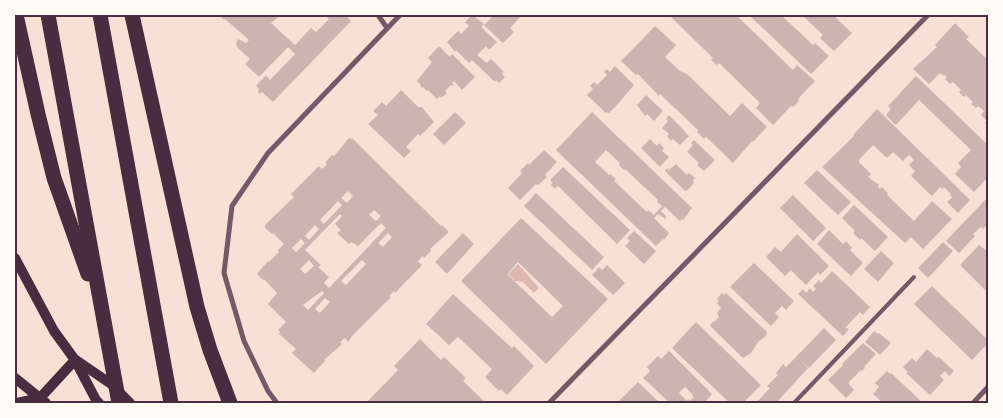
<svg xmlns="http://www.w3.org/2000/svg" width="1003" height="418" font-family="Figtree,sans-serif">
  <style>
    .water { fill: #dcb8b0 }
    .building { fill: #ccb4b1; fill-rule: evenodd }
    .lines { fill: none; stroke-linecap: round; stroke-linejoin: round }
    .service { stroke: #755966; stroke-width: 4 }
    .minor { stroke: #755966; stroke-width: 5 }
    .secondary { stroke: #4a2c40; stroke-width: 10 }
    .motorway { stroke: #4a2c40; stroke-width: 15 }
    .neatline { fill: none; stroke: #4a2c40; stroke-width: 2 }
  </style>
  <rect width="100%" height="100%" fill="#f7e1d7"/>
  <!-- water -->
  <polygon class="water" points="518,264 539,288 534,293 523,282 515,281 508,274"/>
  <!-- building -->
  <g class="building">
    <polygon points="219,15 278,15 280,16 271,23 295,45 311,28 316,32 329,19 324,15 345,15 351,21 273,102 262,92 259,94 258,91 259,89 256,86 266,75 270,80 295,54 288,47 259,77 245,64 250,59 237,47 236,43 238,39 246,43 249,40 225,19 224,20"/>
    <polygon points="472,15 484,24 481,27 497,42 489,50 486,46 477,55 487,63 491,59 504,72 502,74 505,77 499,83 496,80 495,82 472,60 469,63 456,50 455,52 447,42 458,31 461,34 469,26 465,22"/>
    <polygon points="494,15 522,15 510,28 514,32 503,43 484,25"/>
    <polygon points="669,15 736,15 793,70 797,65 815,81 798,99 799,101 793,107 791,106 773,125 756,108 760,103 719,63 717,65 711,60 713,58"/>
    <polygon points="749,15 781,15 813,45 815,43 829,56 811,74"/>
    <polygon points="802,15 833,15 852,33 834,51 820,38 823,35"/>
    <polygon points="955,23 969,37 966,39 988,60 988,126 985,123 987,121 981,115 984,111 978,106 976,108 971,104 973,102 966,95 964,97 959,92 961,90 953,82 950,84 945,79 947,77 945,75 944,76 940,73 929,84 913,69 937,47 935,45"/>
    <polygon points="655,26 676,45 665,57 680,71 687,74 730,116 742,103 767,127 753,142 752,141 733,163 706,137 704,139 697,132 698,130 660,94 659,96 638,74 636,75 621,61"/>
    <polygon points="439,46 450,57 452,54 475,77 462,90 454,81 452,83 454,85 453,86 451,85 445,91 447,93 441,98 440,96 437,99 428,90 427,91 423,87 422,88 420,86 421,85 417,81 432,62 428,58"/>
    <polygon points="615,66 634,85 617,105 609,113 607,112 606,113 587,95 593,89 590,86 594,82 597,85 607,75 604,72 607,69 610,72"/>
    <polygon points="916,76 988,145 988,177 974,192 955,174 961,167 958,163 971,150 919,100 896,125 886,115 891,109 888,106"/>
    <polygon points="401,90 418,107 422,107 434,122 420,136 418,134 406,147 411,151 404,158 368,124 378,115 373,111 382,102 386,106"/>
    <polygon points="646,95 663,111 654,121 647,114 645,116 637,105"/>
    <polygon points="877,109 970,200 958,213 947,202 952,197 950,195 951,194 944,187 943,189 940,187 932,196 911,176 915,171 909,165 914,160 909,155 903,161 893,152 887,158 873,145 859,160 859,162 871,174 868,177 879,185 878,187 880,189 882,187 888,193 887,195 914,221 932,201 952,219 923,249 911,237 905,243 822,167 854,136 853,135"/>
    <polygon points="455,112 466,123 444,145 433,134"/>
    <path d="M 592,112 L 692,208 L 683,220 L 682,219 L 680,221 L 665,207 L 661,211 L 666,216 L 666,219 L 658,214 L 654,218 L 669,233 L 664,240 L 663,239 L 656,246 L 556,150 ZM 606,150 L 620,163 L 619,165 L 624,170 L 625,169 L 658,200 L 657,202 L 662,206 L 654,215 L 648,210 L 647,212 L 614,181 L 616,179 L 610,174 L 609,175 L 595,162 Z"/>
    <polygon points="669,115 689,136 680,145 673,139 671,141 667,136 669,134 662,128 668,121 666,119"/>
    <path d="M 349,138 L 351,139 L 352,138 L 441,226 L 442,225 L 449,232 L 430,249 L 431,251 L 424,258 L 423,256 L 418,261 L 422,265 L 395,293 L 394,291 L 389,296 L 391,297 L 353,335 L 348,342 L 345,338 L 340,342 L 342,344 L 324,360 L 325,361 L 314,373 L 292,353 L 296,349 L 279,334 L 280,332 L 278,330 L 286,322 L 268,304 L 277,293 L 264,279 L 263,280 L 257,274 L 268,261 L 269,262 L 279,252 L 278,250 L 284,244 L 273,233 L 272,234 L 265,228 L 265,225 L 294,197 L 291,194 L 319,166 L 322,169 L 327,164 L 325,163 L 332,155 L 334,156 ZM 348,191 L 353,196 L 347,203 L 341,198 ZM 338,201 L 342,205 L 324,224 L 320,220 ZM 374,210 L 381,216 L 376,221 L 369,215 ZM 340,214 L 342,216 L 335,224 L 341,230 L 337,233 L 349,244 L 351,242 L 358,246 L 381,223 L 386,228 L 329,288 L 324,283 L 329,277 L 318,267 L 321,265 L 305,250 ZM 315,225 L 319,229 L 309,240 L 305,236 ZM 388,233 L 392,237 L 383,247 L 378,243 ZM 301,239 L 305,243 L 296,252 L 292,248 ZM 309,260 L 314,266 L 305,274 L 300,269 ZM 362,260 L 366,264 L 346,285 L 341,281 ZM 322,291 L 324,293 L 308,310 L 303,305 ZM 325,298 L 330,302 L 320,313 L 315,309 Z"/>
    <polygon points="650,139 657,146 659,143 664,148 662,151 669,157 660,167 641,148"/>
    <polygon points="694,140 715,160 704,171 697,165 699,163 687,152 693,145 691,143"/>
    <polygon points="544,150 557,162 545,175 547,177 538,185 536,184 520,200 508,188 522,173 520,171 528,163 529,165"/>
    <polygon points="676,164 687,175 689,173 695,178 693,180 694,182 693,184 688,190 685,191 665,171 667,168 669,170"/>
    <polygon points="563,167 630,230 617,244 558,186 555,189 551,185 553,183 550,180"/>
    <polygon points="817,170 851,202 838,215 804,183"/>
    <polygon points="536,193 604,257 592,270 524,206"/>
    <polygon points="793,195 826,228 813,241 780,208"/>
    <polygon points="986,199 988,201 988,224 983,229 981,227 973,234 975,236 959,253 946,241"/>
    <polygon points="854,205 888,237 875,251 861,238 860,240 853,233 855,231 842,218"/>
    <path d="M 521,218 L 608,299 L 546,364 L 461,281 ZM 518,262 L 563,306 L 552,317 L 507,274 Z"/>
    <polygon points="829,230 843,244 846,241 852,248 850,250 863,263 851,276 817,244"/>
    <polygon points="634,231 656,251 644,264 625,246 630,241 627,238"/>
    <polygon points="463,233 474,244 447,274 435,262"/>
    <polygon points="797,234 829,266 820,275 818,272 806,285 791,270 785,276 766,257 775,247 781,252"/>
    <polygon points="943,242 953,251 928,278 918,268"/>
    <polygon points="979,245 988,252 988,288 986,291 960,265"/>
    <polygon points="881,251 894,263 878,282 864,269"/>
    <polygon points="754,263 794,301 786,310 782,306 775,313 779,317 771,326 730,287"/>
    <polygon points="607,265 625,283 613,295 592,275 599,267 602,270"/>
    <polygon points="832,271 870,307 863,315 860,312 846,327 844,327 849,329 843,336 798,294 803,289 806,293 810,288 813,292 816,289 813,286 819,280 821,283"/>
    <polygon points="932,286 988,340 988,343 972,360 914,304"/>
    <polygon points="722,293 724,295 726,293 767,332 766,336 758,342 751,353 743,358 710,326 713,321 714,322 719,317 717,313 721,308 717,303 719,301 717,299"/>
    <polygon points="453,294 512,348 514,346 534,366 507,395 501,389 499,391 485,377 492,369 458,337 449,345 426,324"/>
    <polygon points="696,322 761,385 743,403 730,403 672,348"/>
    <polygon points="824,328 836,340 809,368 799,359 808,368 776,403 756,403 770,388 767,386 778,375 776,373 783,364 786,367 796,357"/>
    <polygon points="874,331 878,334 879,333 891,343 880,355 865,342"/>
    <polygon points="420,339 441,360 444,357 466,378 463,381 486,403 366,403 398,370 394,366"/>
    <polygon points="863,343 876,354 864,367 865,368 862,371 861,370 848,383 854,390 846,398 828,380 843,365 842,364"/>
    <polygon points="927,349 937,358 939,357 954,371 949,376 945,371 940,376 944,380 930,395 906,373 908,372 903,367 912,358 916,362"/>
    <path d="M 669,351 L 712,394 L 704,403 L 670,403 L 643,378 L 650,371 L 647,367 L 658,356 L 661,359 ZM 685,387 L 693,395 L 692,396 L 694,397 L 690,401 L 688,399 L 687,401 L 679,393 Z"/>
    <polygon points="887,371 890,374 891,373 923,403 883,403 873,394 879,387 875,383"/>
    <polygon points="638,382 660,403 621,403 619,401"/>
  </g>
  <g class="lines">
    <!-- service -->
    <polyline class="service" points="794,403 914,277"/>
    <!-- minor -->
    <g class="minor">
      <polyline points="378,15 387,28"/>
      <polyline points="277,403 268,391 244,341 224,273 232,206 268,153 400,15"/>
      <polyline points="549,403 928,15"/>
      <polyline points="973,403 988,387"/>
    </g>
    <!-- secondary -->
    <g class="secondary">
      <polyline points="15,258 54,331 75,360 96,400 99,403"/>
      <polyline points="76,360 111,384 130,403"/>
      <polyline points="15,378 46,403"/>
      <polyline points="17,403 40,398"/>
      <polyline points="39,403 40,398 75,360"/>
    </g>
    <!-- motorway -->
    <g class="motorway">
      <polyline points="16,15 38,114 54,178 88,274"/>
      <polyline points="48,15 119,403"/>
      <polyline points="100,15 171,403"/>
      <polyline points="132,15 197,307 210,350 230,403"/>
    </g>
  </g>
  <!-- border -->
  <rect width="1003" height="418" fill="none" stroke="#fffaf5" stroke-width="32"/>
  <rect x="16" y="16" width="971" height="386" class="neatline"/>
</svg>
